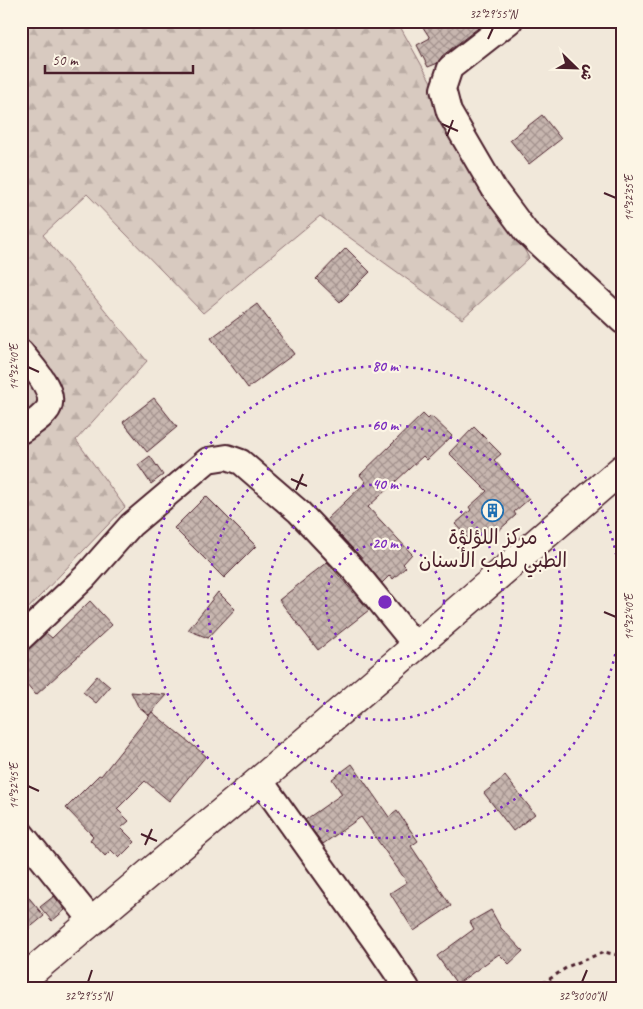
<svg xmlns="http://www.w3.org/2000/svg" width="643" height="1009" font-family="Caveat,'Playpen Sans Arabic',sans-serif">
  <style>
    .forest { fill: url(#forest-firs); stroke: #917476 }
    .building { fill: url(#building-cross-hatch); stroke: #4a1f2b }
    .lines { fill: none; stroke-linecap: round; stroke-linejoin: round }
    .minor-casing { stroke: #4a1f2b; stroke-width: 28 }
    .tertiary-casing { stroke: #4a1f2b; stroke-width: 31 }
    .path { stroke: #4a1f2b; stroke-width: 3; stroke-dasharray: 4 4; stroke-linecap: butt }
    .minor { stroke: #fcf5e5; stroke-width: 24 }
    .tertiary { stroke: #fcf5e5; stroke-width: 28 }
    .ticks { fill: none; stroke: #4a1f2b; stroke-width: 2 }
    .ring { fill: none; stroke: #7b2cbf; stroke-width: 2.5; stroke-dasharray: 2.5 5 }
    .labels { text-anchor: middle; stroke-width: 4.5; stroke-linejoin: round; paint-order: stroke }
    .poi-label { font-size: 20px; fill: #4a1f2b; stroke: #fcf5e5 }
    .centre { fill: #7b2cbf; stroke: #fcf5e5; stroke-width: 2.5 }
    .ring-label { font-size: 15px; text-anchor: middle; font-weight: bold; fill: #7b2cbf; stroke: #fcf5e5; stroke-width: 4.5; stroke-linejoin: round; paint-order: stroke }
    .neatline { fill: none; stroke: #4a1f2b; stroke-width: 2 }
    .ticks-label { font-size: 12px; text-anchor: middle; fill: #4a1f2b }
  </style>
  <defs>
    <pattern id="forest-firs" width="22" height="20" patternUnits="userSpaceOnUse" patternTransform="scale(1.25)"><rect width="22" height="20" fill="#d8cac0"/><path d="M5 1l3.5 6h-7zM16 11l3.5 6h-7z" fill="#bbada5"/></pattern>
    <pattern id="building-cross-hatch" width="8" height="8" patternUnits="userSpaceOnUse" patternTransform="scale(1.25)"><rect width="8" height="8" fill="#c7b6af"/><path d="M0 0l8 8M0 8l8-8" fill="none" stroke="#a4938f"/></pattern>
  </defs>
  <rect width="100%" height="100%" fill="#f1e8da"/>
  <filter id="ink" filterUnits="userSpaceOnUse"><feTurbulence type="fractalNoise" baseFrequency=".02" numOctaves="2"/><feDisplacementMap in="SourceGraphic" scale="10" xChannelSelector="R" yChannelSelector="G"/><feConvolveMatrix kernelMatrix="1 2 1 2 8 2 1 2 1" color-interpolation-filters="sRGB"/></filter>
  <g filter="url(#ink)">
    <!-- forest -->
    <polygon class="forest" points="21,21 397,21 529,258 462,319 320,216 203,313 87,194 43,235 147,361 76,440 125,507 21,616"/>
    <!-- building -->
    <g class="building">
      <polygon points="419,21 480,21 482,25 442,56 438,63 428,67 417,45 430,38"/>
      <polygon points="542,115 561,139 529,164 510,140"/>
      <polygon points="346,248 370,272 340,302 316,279"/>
      <polygon points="257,304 294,354 248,388 211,338"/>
      <polygon points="154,398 177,427 147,452 123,422"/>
      <polygon points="423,414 428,419 431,416 452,436 427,460 423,456 368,507 412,554 403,564 406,567 393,579 390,575 382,583 364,561 326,520 366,482 360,475"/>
      <polygon points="474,427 501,454 494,460 529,499 514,512 516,515 488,540 486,538 476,547 455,524 471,510 469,507 487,491 449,453"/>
      <polygon points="150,456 163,475 151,484 138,465"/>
      <polygon points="206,496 256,546 224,578 174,528"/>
      <polygon points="327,562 369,610 318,650 279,600"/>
      <polygon points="218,592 235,609 208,638 188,630"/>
      <polygon points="90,601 112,625 36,695 21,677 21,651 30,648 46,633 52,638"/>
      <polygon points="97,676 110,687 96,703 83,692"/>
      <polygon points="131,692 167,695 149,715 138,706"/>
      <polygon points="152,712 206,756 169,801 145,781 117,809 129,821 121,828 135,842 119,858 111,850 105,856 90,840 93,836 66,808 99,775 101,776"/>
      <polygon points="352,764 389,817 397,811 418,841 411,846 451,906 414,931 390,893 407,882 361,817 323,844 305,820 342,794 332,779"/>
      <polygon points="505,776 535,814 513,831 484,793"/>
      <polygon points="21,888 44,916 21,935"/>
      <polygon points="54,896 65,910 52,921 40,907"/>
      <polygon points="491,910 501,928 523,951 509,964 499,954 457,984 437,956 474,929 470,922"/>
    </g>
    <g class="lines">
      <defs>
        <g id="minor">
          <polyline points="510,21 450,68 443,89 449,112 494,189 526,232 622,321"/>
          <path d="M 21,352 C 31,366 58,391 48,409 C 42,418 30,425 21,431"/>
          <polyline points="21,638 85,577 131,525 208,460 227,457 241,462 299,512 354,570 416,646"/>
          <polyline points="260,780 375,941 407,988"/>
          <polyline points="21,833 93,922"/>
        </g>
        <polyline id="tertiary" points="21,981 260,780 622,469"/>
      </defs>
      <!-- minor casing -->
      <use href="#minor" class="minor-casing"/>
      <!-- tertiary casing -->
      <use href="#tertiary" class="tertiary-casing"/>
      <!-- path -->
      <polyline class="path" points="536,988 569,966 604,952 622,956"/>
      <!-- minor -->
      <use href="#minor" class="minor"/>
      <!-- tertiary -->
      <use href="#tertiary" class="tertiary"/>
    </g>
  </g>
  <!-- ticks -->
  <path class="ticks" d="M 488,39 L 493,28M 442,124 L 458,131M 447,136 L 453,120M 604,193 L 616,198M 28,367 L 39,372M 291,479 L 307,486M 296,490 L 303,474M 604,612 L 616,617M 28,786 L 39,791M 141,834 L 157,841M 145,845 L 152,829M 88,982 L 92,970M 582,982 L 587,970"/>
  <!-- distance rings -->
  <g class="ring">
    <circle cx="385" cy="602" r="59"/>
    <circle cx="385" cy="602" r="118"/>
    <circle cx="385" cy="602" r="177"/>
    <circle cx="385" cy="602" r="236"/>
  </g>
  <!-- icons -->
  <defs>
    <symbol id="building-ring" viewBox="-11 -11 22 22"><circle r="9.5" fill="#fcf5e5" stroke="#1f6fb2" stroke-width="1.5"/><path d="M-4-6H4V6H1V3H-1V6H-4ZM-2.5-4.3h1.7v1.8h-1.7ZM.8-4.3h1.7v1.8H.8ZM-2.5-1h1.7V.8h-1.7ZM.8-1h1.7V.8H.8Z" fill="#1f6fb2"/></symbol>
  </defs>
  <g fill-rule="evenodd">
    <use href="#building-ring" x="480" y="498" width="25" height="25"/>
  </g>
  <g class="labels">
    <!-- poi labels -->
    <g class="poi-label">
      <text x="493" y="544">مركز اللؤلؤة<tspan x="493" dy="23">الطبي لطب الأسنان</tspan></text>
    </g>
  </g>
  <circle cx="385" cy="602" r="8" class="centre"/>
  <g class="ring-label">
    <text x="385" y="371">80 m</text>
    <text x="385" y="430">60 m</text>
    <text x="385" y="489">40 m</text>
    <text x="385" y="548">20 m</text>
  </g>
  <!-- margin -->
  <rect width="643" height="1009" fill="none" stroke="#fcf5e5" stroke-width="55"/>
  <!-- north arrow -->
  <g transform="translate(576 68) rotate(113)" stroke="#fcf5e5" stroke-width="4" paint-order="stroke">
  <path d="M0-4L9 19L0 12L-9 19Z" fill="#4a1f2b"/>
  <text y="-8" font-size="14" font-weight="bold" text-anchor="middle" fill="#4a1f2b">ش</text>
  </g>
  <!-- scale -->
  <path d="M45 65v8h148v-8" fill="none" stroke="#4a1f2b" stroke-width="2.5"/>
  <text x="52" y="65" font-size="15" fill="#4a1f2b" stroke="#fcf5e5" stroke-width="4" paint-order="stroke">50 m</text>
  <rect x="28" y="28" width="588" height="954" class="neatline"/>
  <g class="ticks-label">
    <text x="493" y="18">32°29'55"N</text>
    <text transform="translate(629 198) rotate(-90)" y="4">14°32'35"E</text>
    <text transform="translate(14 367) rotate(-90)" y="4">14°32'40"E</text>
    <text transform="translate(629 617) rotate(-90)" y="4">14°32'40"E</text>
    <text transform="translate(14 786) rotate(-90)" y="4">14°32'45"E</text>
    <text x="88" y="1000">32°29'55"N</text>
    <text x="582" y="1000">32°30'00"N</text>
  </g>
</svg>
